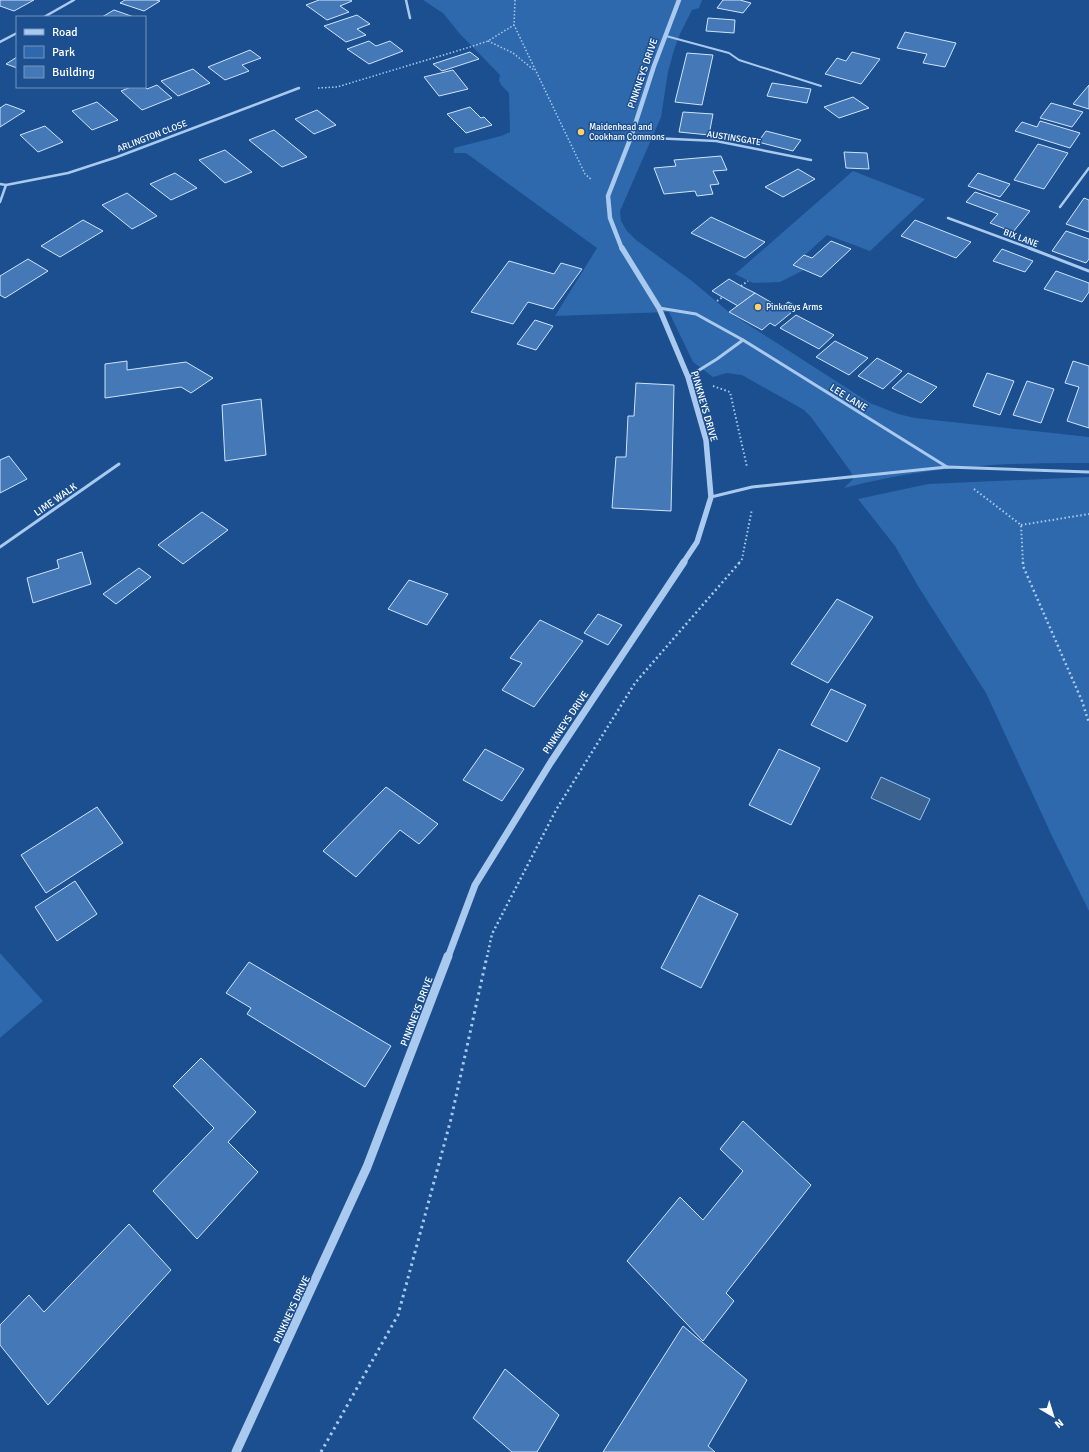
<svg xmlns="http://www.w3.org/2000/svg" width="1089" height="1452" font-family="Signika,sans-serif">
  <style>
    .green { fill: #2e69ad }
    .water { fill: #3c6290; stroke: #9cc4f0 }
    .building { fill: #4478b7; stroke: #cfe3fa }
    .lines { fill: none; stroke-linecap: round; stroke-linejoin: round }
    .path-far3 { stroke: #a9c9ee; stroke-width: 1.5; stroke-dasharray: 1.5 2; stroke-linecap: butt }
    .path-far2 { stroke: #a9c9ee; stroke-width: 2; stroke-dasharray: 1.5 2.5; stroke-linecap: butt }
    .path-far1 { stroke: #a9c9ee; stroke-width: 2.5; stroke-dasharray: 2 3; stroke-linecap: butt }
    .path { stroke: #a9c9ee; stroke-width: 3; stroke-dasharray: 2.5 4; stroke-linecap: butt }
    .service { stroke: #a9c9ee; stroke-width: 2 }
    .minor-far1 { stroke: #a9c9ee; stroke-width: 2.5 }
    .minor { stroke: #a9c9ee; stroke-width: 3 }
    .tertiary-far3 { stroke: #a9c9ee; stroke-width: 4.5 }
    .tertiary-far2 { stroke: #a9c9ee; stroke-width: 5.5 }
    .tertiary-far1 { stroke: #a9c9ee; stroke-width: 7 }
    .tertiary { stroke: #a9c9ee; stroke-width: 9 }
    .poi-dot { fill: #ffd166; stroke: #1b4f8f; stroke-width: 1.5 }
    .labels { text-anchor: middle; stroke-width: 3; stroke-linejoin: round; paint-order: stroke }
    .far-poi-label { font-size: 9px; fill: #fff; stroke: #1b4f8f; text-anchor: start }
    .far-street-label { font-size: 9px; fill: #fff; stroke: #1b4f8f }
    .street-label { font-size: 10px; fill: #fff; stroke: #1b4f8f }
  </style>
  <rect width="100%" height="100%" fill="#1b4f8f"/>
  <!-- green -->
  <g class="green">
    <path d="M 423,0 L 702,0 L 699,8 L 692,10 L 680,34 L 674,50 L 668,72 L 661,117 L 620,211 L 621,221 L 627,231 L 636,240 L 692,281 L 730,313 L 870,403 L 898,414 L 915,418 L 1089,437 L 1089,463 C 1007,462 923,467 844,488 L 853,479 L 851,472 L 811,417 L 804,410 L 742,375 L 727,373 L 713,377 L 693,362 L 669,312 L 555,316 L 597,248 L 466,153 L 454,153 L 454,148 L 501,136 L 510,132 L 509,93 L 501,85 L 499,80 L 500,75 L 460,34 L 443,13 Z"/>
    <polygon points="853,171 925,199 870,251 827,235 794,265 804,270 780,282 753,283 735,274"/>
    <polygon points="1089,477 1089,911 1052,836 986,693 918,586 895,546 858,499 928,484"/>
    <polygon points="0,953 43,1001 0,1038"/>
  </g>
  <!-- water -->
  <polygon class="water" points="881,777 930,799 920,820 871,798"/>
  <!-- building -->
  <g class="building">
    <polygon points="0,0 34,0 14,11 0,6"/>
    <polygon points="125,0 156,0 160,1 144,11 120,3"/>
    <polygon points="319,0 350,0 352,1 340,6 349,12 327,20 306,5"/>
    <polygon points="723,0 740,0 751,3 743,13 717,8"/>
    <polygon points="114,10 134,17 102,17"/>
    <polygon points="357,15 370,24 357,29 366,35 346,42 324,26"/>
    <polygon points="708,18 735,20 734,33 706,31"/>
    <polygon points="905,32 956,43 945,67 923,63 927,54 897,48"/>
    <polygon points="369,41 376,46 390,41 403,51 369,64 347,49"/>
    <polygon points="250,50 261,58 242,65 249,71 225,80 208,67"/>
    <polygon points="470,52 479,59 442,71 433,64"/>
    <polygon points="852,52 880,59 861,84 825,74 837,58 846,61"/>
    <polygon points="687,53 713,55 702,105 675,102"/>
    <polygon points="17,57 17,68 6,64"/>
    <polygon points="193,69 210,83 178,96 161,81"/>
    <polygon points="453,70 468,89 439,96 424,77"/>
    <polygon points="772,83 811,89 807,103 767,96"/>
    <polygon points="157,85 172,98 142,110 121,91 131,87 145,87 147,89"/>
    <polygon points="1089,85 1089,109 1073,104"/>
    <polygon points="853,97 869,108 839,118 824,107"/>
    <polygon points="97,102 118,120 92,130 72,111"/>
    <polygon points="1051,103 1083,112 1072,127 1040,118"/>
    <polygon points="6,104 25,111 0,127 0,108"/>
    <polygon points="470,107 481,118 484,117 492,125 466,133 447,114"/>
    <polygon points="317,110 336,125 314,134 295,119"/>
    <polygon points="683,112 713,114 709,135 679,132"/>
    <polygon points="1040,121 1080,133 1070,148 1015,131 1022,122 1037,127"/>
    <polygon points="45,126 63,142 38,152 20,135"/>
    <polygon points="274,130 307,157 282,167 249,140"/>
    <polygon points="766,131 801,140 793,151 758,142"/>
    <polygon points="1038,144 1068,153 1044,189 1014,180"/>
    <polygon points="225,150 252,172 225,183 199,160"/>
    <polygon points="844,152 867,153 869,169 846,168"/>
    <polygon points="721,156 727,170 713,171 719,184 710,185 713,194 697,196 695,191 664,194 654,168 676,166 674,160"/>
    <polygon points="798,169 815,179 783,197 765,187"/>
    <polygon points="175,173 197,188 171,200 150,184"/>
    <polygon points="978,173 1010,184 1000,197 968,186"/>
    <polygon points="975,192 1030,211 1013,232 990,223 998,214 966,202"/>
    <polygon points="127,193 157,216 132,229 102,205"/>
    <polygon points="1084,198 1089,200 1089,232 1066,224"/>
    <polygon points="711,217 765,242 745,258 691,233"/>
    <polygon points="83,220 103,231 60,257 41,246"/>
    <polygon points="915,220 971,242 956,258 901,236"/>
    <polygon points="1066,231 1089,239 1089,259 1086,263 1052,251"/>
    <polygon points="831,241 851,249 821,277 793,265 804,255 812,258"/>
    <polygon points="1002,249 1033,261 1025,272 993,261"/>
    <polygon points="28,259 48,271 5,298 0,295 0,276"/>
    <polygon points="509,261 554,274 561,263 582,269 553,309 528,302 513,324 471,312"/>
    <polygon points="1056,271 1089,283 1089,292 1082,302 1044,289"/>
    <polygon points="729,279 741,286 755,293 738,306 712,291"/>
    <polygon points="755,293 781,308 788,302 798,307 775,326 770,323 762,330 729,312"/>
    <polygon points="796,315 834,335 819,349 780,328"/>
    <polygon points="535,320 553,326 536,350 517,344"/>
    <polygon points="835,341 868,358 849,375 816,357"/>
    <polygon points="877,358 902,371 883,389 858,376"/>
    <polygon points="127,361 127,370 186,362 213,378 191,393 181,387 105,398 105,364"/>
    <polygon points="1073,361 1089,366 1089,428 1067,421 1079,387 1065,383"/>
    <polygon points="908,373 937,387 921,403 892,388"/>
    <polygon points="987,373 1014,381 1000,415 973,406"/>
    <polygon points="1027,381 1054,389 1041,423 1013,415"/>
    <polygon points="636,383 674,385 671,511 612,508 616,457 626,457 628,416 634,416"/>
    <polygon points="261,399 266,455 225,461 222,405"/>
    <polygon points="9,456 27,479 0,493 0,460"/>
    <polygon points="202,512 228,530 183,564 158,545"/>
    <polygon points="82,552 91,584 33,603 27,578 59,568 57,560"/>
    <polygon points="139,568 151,577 116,604 103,594"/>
    <polygon points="409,580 448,594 427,625 388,609"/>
    <polygon points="837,599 873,617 828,683 791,664"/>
    <polygon points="598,614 622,625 608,645 584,633"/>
    <polygon points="540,620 583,641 534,707 502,690 522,663 510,658"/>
    <polygon points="831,689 866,705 847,742 811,725"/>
    <polygon points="485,749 524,769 502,801 463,780"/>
    <polygon points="779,749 820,768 791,825 749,805"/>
    <polygon points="386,787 438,824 419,844 400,830 356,877 323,851"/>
    <polygon points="97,807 123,843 46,893 21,855"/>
    <polygon points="75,881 97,914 57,941 35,907"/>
    <polygon points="699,895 738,914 701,988 661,968"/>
    <polygon points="249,962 391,1046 365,1087 247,1014 251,1008 226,993"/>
    <polygon points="201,1058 256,1112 228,1142 258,1172 197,1239 153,1191 214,1128 173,1086"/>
    <polygon points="743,1121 811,1185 726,1293 734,1301 703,1341 627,1261 680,1197 703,1220 743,1171 720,1149"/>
    <polygon points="129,1224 171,1270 48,1405 0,1345 0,1325 29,1295 44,1312"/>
    <polygon points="683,1326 747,1380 708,1446 715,1452 603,1452"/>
    <polygon points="505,1369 559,1415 537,1452 512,1452 473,1418"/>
  </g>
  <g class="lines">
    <!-- path-far3 -->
    <g class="path-far3">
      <polyline points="515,0 514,25 585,174 592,180"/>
      <polyline points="488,41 513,53 534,70"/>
      <polyline points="318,88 337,87 470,47 488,41 514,25"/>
    </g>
    <!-- path-far2 -->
    <g class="path-far2">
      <polyline points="741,286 748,281"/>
      <polyline points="717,301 723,297"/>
      <polyline points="713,386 730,392 747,467"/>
      <polyline points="974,489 1021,525 1023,563"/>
      <polyline points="1021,525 1089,514"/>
      <polyline points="739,563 742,559 752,509"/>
    </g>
    <!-- path-far1 -->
    <g class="path-far1">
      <polyline points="1023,562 1023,566 1082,701 1089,723"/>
      <polyline points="487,957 492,934 556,810 635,683 740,562"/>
    </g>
    <!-- path -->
    <polyline class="path" points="321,1452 398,1315 451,1119 487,956"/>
    <!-- service -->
    <polyline class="service" points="666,36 729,53 739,60 821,86"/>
    <!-- minor-far1 -->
    <g class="minor-far1">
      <polyline points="406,0 410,18"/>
      <polyline points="44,17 74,0"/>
      <polyline points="0,42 17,33"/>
      <polyline points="631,137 716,141 811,160"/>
      <polyline points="0,184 6,185 68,173 117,157 299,88"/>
      <polyline points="0,202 6,185"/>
      <polyline points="1060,207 1089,168"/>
      <polyline points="948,218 1032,249"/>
    </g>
    <!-- minor -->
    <g class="minor">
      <polyline points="1029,248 1089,271"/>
      <polyline points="659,308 696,314 743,340 947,467"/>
      <polyline points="688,377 717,359 743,340"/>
      <polyline points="711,497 752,487 947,467 1089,472"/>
      <polyline points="0,547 119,464"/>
    </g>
    <!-- tertiary-far3 -->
    <polyline class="tertiary-far3" points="622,249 610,218 608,196 631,137 654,66 679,0"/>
    <!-- tertiary-far2 -->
    <polyline class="tertiary-far2" points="622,248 659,308 688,377 706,440 711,497 697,542 683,563"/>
    <!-- tertiary-far1 -->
    <polyline class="tertiary-far1" points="448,957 475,885 551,762 684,562"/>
    <!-- tertiary -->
    <polyline class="tertiary" points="236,1452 367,1167 448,956"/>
  </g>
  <!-- markers -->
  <g class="poi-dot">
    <circle cx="581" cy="132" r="4"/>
    <circle cx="758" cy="307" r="4"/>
  </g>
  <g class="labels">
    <!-- far-poi labels -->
    <g class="far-poi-label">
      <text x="589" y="130">Maidenhead and<tspan x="589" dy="10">Cookham Commons</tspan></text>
      <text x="766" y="310">Pinkneys Arms</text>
    </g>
    <!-- far-street labels -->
    <g class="far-street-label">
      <text transform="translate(152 136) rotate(-21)" y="3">ARLINGTON CLOSE</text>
      <text transform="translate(734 138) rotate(9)" y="3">AUSTINSGATE</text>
      <text transform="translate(1021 238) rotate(21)" y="3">BIX LANE</text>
    </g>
    <!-- street labels -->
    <g class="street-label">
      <text transform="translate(642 73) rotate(-71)" y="4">PINKNEYS DRIVE</text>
      <text transform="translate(849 397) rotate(32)" y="4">LEE LANE</text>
      <text transform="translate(705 406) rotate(74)" y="4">PINKNEYS DRIVE</text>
      <text transform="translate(55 499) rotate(-35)" y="4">LIME WALK</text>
      <text transform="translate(565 722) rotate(-56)" y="4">PINKNEYS DRIVE</text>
      <text transform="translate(416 1011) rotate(-69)" y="4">PINKNEYS DRIVE</text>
      <text transform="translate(291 1309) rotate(-65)" y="4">PINKNEYS DRIVE</text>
    </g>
  </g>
  <!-- legend -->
  <rect x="16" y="16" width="130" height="72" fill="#1b4f8f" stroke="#7695bc"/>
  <rect x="24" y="29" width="20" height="6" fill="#a9c9ee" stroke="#7695bc"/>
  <text x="52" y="36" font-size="12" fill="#ffffff">Road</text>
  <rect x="24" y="46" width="20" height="12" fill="#2e69ad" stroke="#7695bc"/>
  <text x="52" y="56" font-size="12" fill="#ffffff">Park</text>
  <rect x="24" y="66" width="20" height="12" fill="#4478b7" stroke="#7695bc"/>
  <text x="52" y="76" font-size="12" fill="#ffffff">Building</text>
  <!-- north arrow -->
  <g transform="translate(1053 1416) rotate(142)" stroke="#1b4f8f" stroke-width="3" paint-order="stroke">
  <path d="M0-3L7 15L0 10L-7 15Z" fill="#ffffff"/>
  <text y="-6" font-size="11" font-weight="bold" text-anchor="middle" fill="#ffffff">N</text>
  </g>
</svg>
